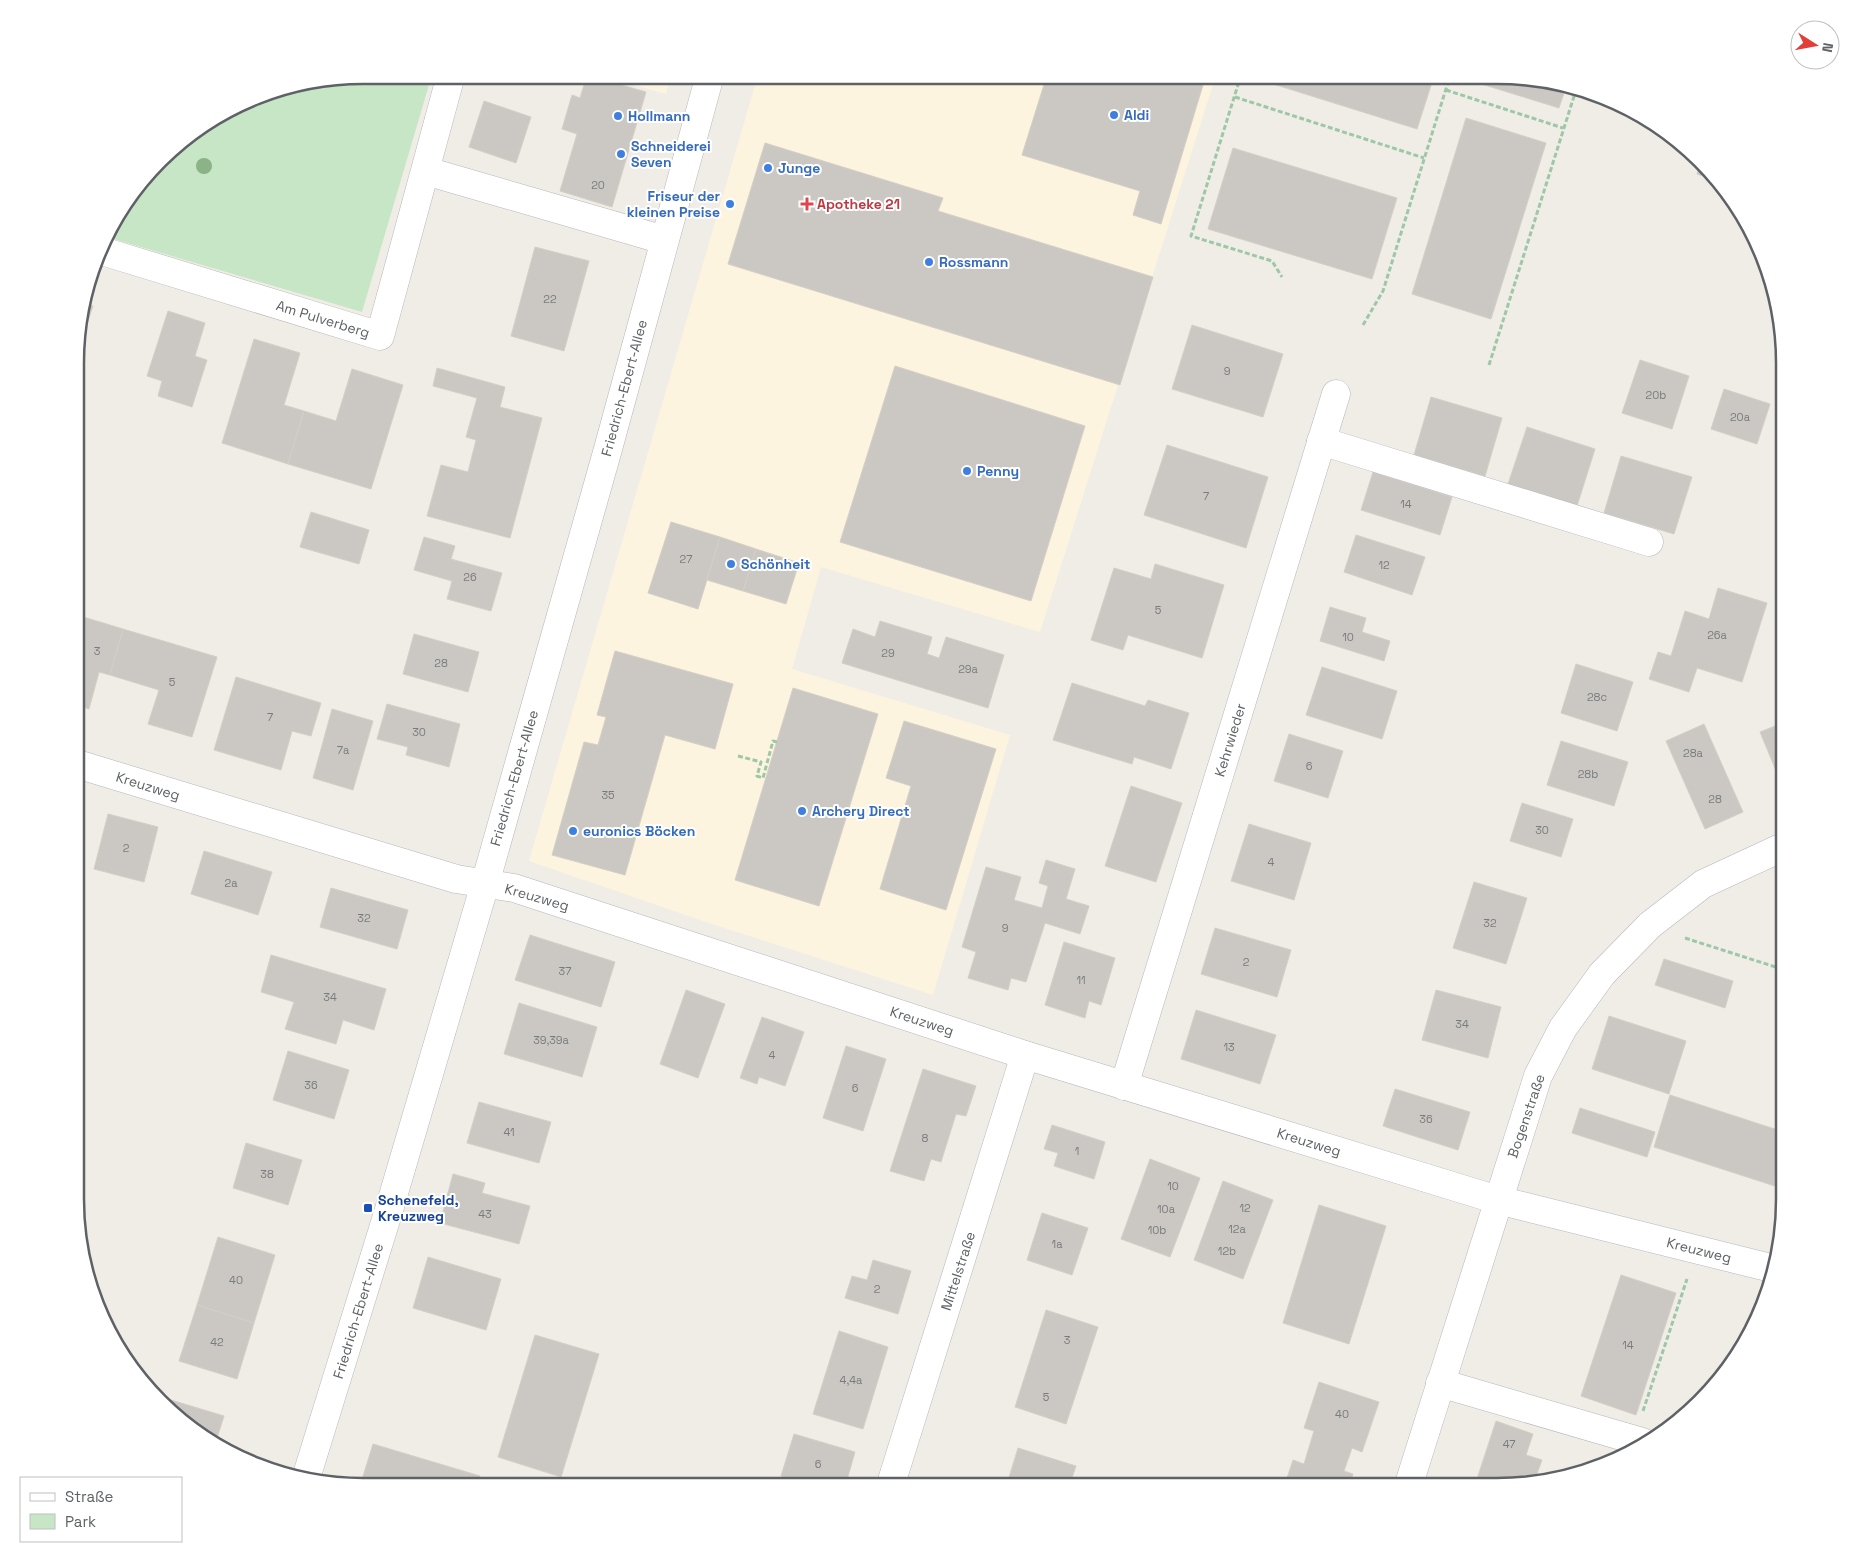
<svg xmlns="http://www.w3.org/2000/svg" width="1860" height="1562" font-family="'Space Grotesk',sans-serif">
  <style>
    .commercial { fill: #fdf4df }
    .green { fill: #c6e6c5 }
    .building { fill: #cbc8c4; stroke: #d4cfc5 }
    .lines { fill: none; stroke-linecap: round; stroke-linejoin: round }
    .minor-casing { stroke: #b4b7bb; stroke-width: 29 }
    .path { stroke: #9ec7a7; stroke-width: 3; stroke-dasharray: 5 2.5; stroke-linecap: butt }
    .minor { stroke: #fff; stroke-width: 28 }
    .tree { fill: #8bb387 }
    .shop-dot { fill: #3f7fe0; stroke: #fff; stroke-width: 2 }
    .health-dot { fill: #e0444e; stroke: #fff; stroke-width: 2 }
    .transit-dot { fill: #1a4fb4; stroke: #fff; stroke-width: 2 }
    .labels { text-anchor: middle; stroke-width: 4; stroke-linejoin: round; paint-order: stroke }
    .number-label { font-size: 11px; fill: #797c7e }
    .shop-label { font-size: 14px; font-weight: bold; fill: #366cbe; stroke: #fff; text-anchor: start }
    .health-label { font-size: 14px; font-weight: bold; fill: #be3a42; stroke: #fff; text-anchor: start }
    .street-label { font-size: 14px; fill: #5e6266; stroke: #fff }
    .transit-label { font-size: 14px; font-weight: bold; fill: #164399; stroke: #fff; text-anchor: start }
    .rim { fill: none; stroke: #5e6266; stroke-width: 2.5 }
  </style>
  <rect width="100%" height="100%" fill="#f0ede7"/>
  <!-- commercial -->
  <g class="commercial">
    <polygon points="597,75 671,75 666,94"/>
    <polygon points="758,75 1216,75 1040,632 821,567 792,669 1010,735 933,995 712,924 529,861"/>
  </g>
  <!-- green -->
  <polygon class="green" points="363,75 420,75 431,78 362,312 107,237 113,219 173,146 270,90"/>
  <!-- building -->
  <g class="building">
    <polygon points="587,75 646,92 612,207 560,191 577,134 562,129 572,95 580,98"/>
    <polygon points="1047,75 1206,75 1161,224 1133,215 1140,191 1022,155"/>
    <polygon points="1255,75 1434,76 1417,129 1254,78"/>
    <polygon points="1477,76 1516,76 1566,87 1559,108 1475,82"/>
    <polygon points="484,101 531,117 516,163 469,147"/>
    <polygon points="1466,118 1546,143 1491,319 1412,294"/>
    <polygon points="765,143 943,198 938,211 1153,277 1120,385 728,264"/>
    <polygon points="1233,148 1397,198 1372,279 1208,229"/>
    <polygon points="1701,160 1714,180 1697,174"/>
    <polygon points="535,247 589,261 564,351 511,336"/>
    <polygon points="85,303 93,306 77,354 78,325"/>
    <polygon points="168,311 205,323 195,356 207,360 192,407 158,396 162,381 147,376"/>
    <polygon points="1192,325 1283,354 1263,417 1172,389"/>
    <polygon points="254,339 300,353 284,405 304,411 288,464 222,443"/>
    <polygon points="1640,360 1689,376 1672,429 1622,413"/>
    <polygon points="895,366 1085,426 1031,601 840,542"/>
    <polygon points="437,368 505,387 500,407 542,418 510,538 427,516 441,465 468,472 476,440 466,437 477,398 433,386"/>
    <polygon points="352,369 403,385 371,489 288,464 304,411 336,421"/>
    <polygon points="1724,389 1770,404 1757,444 1711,429"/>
    <polygon points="1431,397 1502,418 1485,476 1414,455"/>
    <polygon points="1527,427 1595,449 1577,506 1508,484"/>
    <polygon points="1167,445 1268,477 1246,548 1144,515"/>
    <polygon points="1621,456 1692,477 1674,534 1604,513"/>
    <polygon points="1373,472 1452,497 1440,535 1361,510"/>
    <polygon points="311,512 369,530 359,564 300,547"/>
    <polygon points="671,522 720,537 698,609 648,593"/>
    <polygon points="1356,535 1425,557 1412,595 1344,572"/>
    <polygon points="424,537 455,546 451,559 502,573 491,611 447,599 452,581 414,570"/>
    <polygon points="720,537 756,549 743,591 707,580"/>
    <polygon points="756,549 799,563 786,604 743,591"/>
    <polygon points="1155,564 1224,585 1202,658 1128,635 1123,650 1091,640 1114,568 1151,579"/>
    <polygon points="1718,588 1767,603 1742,682 1697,668 1689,692 1649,679 1658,652 1671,656 1685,611 1709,619"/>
    <polygon points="1330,607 1366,618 1362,632 1390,641 1384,661 1320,641"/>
    <polygon points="77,615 123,629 110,675 99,672 89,709 77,705"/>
    <polygon points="880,621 932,637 927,654 939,658 946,637 1004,655 988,708 842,663 853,629 875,637"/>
    <polygon points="123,629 217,657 192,737 148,724 159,690 110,675"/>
    <polygon points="414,634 479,652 468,692 403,674"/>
    <polygon points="615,651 733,684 715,749 665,735 625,875 552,855 584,742 598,745 606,717 597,715"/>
    <polygon points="1576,664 1633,682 1617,731 1561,713"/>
    <polygon points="1322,667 1397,691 1382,739 1306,715"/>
    <polygon points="236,677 321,703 311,736 292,731 281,770 214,750"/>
    <polygon points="1072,683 1145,706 1148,700 1189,713 1171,769 1134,757 1132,764 1053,740"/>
    <polygon points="793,688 878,714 819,906 735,880"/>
    <polygon points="387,704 460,724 449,767 406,755 408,747 377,739"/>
    <polygon points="332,709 373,721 353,790 313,778"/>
    <polygon points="904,721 996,749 946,910 880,889 911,786 886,778"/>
    <polygon points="1785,722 1785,775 1779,778 1760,732"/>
    <polygon points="1704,724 1743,812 1705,829 1666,741"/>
    <polygon points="1289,734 1343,751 1328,798 1274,781"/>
    <polygon points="1561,741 1628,762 1614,806 1547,785"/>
    <polygon points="1131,786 1182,803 1156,882 1105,866"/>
    <polygon points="1522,803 1573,819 1561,857 1510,841"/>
    <polygon points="108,814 158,827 144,882 94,869"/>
    <polygon points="1249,824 1311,843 1294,900 1231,881"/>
    <polygon points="204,851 272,872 258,915 191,894"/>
    <polygon points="1046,860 1075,869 1066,899 1089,906 1080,934 1045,923 1026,982 1011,978 1008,990 968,978 976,952 962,947 986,867 1021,877 1014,900 1042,908 1048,886 1039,883"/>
    <polygon points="1474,882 1527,898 1506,964 1453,948"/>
    <polygon points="331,888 408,910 397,949 320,927"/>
    <polygon points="1215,928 1291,950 1277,997 1201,974"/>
    <polygon points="530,935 615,962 601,1007 515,980"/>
    <polygon points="1064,942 1115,958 1101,1005 1089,1001 1085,1018 1045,1005"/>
    <polygon points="271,955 386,989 374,1030 343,1020 336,1044 285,1029 294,1002 261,992"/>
    <polygon points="1664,959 1733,981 1725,1008 1655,985"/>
    <polygon points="686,990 725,1004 698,1078 660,1064"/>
    <polygon points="1436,990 1501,1007 1488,1058 1422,1040"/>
    <polygon points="519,1003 597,1027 582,1077 504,1054"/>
    <polygon points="1196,1010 1276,1035 1260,1084 1181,1059"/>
    <polygon points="1609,1016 1686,1041 1669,1094 1592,1069"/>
    <polygon points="762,1017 804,1032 785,1086 759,1077 757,1084 740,1078"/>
    <polygon points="846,1046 886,1059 863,1131 823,1118"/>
    <polygon points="288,1051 349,1070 334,1119 273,1100"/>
    <polygon points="923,1069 976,1086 966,1116 956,1114 941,1162 931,1159 924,1181 890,1171"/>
    <polygon points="1395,1089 1470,1112 1458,1150 1383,1126"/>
    <polygon points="1670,1095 1784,1132 1784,1189 1654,1147"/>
    <polygon points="479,1102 551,1122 539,1163 467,1143"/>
    <polygon points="1580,1108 1655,1132 1647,1157 1572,1133"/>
    <polygon points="1052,1125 1105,1142 1094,1179 1054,1166 1058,1153 1044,1149"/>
    <polygon points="246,1143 302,1160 288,1205 233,1188"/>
    <polygon points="1150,1159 1200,1178 1170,1257 1121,1239"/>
    <polygon points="453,1174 485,1183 482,1193 530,1206 519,1244 440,1223"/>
    <polygon points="1223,1181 1273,1200 1243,1279 1194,1260"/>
    <polygon points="1319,1205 1386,1226 1349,1344 1283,1323"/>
    <polygon points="1042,1213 1088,1228 1072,1275 1027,1260"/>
    <polygon points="218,1237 275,1255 254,1323 197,1305"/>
    <polygon points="428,1257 501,1279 486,1330 413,1308"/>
    <polygon points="873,1260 911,1271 898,1314 845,1298 852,1276 867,1280"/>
    <polygon points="1621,1275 1676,1293 1636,1415 1581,1396"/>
    <polygon points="197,1305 254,1323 237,1379 179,1361"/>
    <polygon points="1046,1310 1098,1327 1066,1424 1015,1407"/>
    <polygon points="839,1331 888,1347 863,1429 813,1414"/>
    <polygon points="535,1335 599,1354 561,1477 498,1457"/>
    <polygon points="1319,1382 1379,1402 1362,1452 1352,1448 1344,1471 1353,1474 1349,1487 1284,1487 1293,1460 1304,1464 1314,1431 1304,1428"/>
    <polygon points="171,1400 224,1416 216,1441 168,1409"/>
    <polygon points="1496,1421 1533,1434 1526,1455 1542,1460 1535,1479 1497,1487 1475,1485"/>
    <polygon points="794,1434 855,1452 845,1487 816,1487 781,1476"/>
    <polygon points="373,1444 480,1476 477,1486 360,1486"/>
    <polygon points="1018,1448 1076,1466 1069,1487 1006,1487"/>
  </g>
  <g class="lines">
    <defs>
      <g id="minor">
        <polyline points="426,171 664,240"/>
        <polyline points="102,251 380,336 451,75"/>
        <polyline points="1321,441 1649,542"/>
        <polyline points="77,764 456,879 514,888 1025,1055 1498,1200 1771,1268"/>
        <polyline points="1124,1086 1336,394"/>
        <polyline points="1440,1383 1642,1442"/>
        <polyline points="306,1478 388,1213 485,884 608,449 710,75"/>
        <polyline points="890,1487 1025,1055"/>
        <polyline points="1408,1487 1538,1076 1563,1028 1602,974 1650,925 1703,884 1785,846"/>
      </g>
    </defs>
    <!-- minor casing -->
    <use href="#minor" class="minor-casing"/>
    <!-- path -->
    <g class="path">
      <polyline points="1241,75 1191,236 1272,261 1282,277"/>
      <polyline points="1446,90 1563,128"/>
      <polyline points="1235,97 1424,158"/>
      <polyline points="1363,325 1383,291 1450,76"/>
      <polyline points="1489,365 1576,90"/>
      <polyline points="738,756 761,762 757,776 763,778 773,741 777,742"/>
      <polyline points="1685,938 1785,970"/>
      <polyline points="1643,1411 1687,1279"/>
    </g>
    <!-- minor -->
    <use href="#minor" class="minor"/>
  </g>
  <!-- trees -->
  <circle class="tree" cx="204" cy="166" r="8"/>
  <!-- markers -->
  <g class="shop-dot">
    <circle cx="1114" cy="115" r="5"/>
    <circle cx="618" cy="116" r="5"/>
    <circle cx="621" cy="154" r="5"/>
    <circle cx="768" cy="168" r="5"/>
    <circle cx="730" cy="204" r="5"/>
    <circle cx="929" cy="262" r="5"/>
    <circle cx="967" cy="471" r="5"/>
    <circle cx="731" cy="564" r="5"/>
    <circle cx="802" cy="811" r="5"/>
    <circle cx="573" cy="831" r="5"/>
  </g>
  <path class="health-dot" d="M804.5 196.5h5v5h5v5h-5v5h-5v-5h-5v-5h5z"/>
  <rect class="transit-dot" x="363" y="1203" width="10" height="10" rx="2.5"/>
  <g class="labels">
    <!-- number labels -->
    <g class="number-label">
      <text x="598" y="189">20</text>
      <text x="550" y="303">22</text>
      <text x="1227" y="375">9</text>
      <text x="1656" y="399">20b</text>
      <text x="1740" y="421">20a</text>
      <text x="1206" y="500">7</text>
      <text x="1406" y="508">14</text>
      <text x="686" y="563">27</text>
      <text x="1384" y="569">12</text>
      <text x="470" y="581">26</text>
      <text x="1158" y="614">5</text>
      <text x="1717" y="639">26a</text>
      <text x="1348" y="641">10</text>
      <text x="97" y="655">3</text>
      <text x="888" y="657">29</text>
      <text x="441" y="667">28</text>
      <text x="968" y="673">29a</text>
      <text x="172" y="686">5</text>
      <text x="1597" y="701">28c</text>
      <text x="270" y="721">7</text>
      <text x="419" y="736">30</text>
      <text x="343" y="754">7a</text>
      <text x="1693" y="757">28a</text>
      <text x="1309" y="770">6</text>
      <text x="1588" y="778">28b</text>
      <text x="608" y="799">35</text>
      <text x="1715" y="803">28</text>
      <text x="1542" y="834">30</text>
      <text x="126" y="852">2</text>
      <text x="1271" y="866">4</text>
      <text x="231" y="887">2a</text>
      <text x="364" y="922">32</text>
      <text x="1490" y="927">32</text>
      <text x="1005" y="932">9</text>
      <text x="1246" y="966">2</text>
      <text x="565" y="975">37</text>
      <text x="1081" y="984">11</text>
      <text x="330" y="1001">34</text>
      <text x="1462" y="1028">34</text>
      <text x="551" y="1044">39,39a</text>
      <text x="1229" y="1051">13</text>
      <text x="772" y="1059">4</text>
      <text x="311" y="1089">36</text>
      <text x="855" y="1092">6</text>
      <text x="1426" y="1123">36</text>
      <text x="509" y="1136">41</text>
      <text x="925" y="1142">8</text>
      <text x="1077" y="1155">1</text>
      <text x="267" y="1178">38</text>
      <text x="1173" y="1190">10</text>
      <text x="1245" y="1212">12</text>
      <text x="1166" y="1213">10a</text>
      <text x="485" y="1218">43</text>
      <text x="1237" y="1233">12a</text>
      <text x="1157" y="1234">10b</text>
      <text x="1057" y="1248">1a</text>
      <text x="1227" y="1255">12b</text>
      <text x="236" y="1284">40</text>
      <text x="877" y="1293">2</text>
      <text x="1067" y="1344">3</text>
      <text x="217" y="1346">42</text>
      <text x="1628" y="1349">14</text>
      <text x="851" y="1384">4,4a</text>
      <text x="1046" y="1401">5</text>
      <text x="1342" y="1418">40</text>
      <text x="1509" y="1448">47</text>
      <text x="818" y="1468">6</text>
    </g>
    <!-- shop labels -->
    <g class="shop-label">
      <text x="1124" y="120">Aldi</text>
      <text x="628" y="121">Hollmann</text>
      <text x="631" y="151">Schneiderei<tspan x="631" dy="16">Seven</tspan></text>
      <text x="778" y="173">Junge</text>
      <text x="720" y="201" text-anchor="end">Friseur der<tspan x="720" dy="16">kleinen Preise</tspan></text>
      <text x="939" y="267">Rossmann</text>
      <text x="977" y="476">Penny</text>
      <text x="741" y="569">Schönheit</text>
      <text x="812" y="816">Archery Direct</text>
      <text x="583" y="836">euronics Böcken</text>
    </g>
    <!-- health labels -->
    <g class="health-label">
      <text x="817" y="209">Apotheke 21</text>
    </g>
    <!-- street labels -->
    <g class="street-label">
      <text transform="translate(323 319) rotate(17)" y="5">Am Pulverberg</text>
      <text transform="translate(624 388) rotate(-75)" y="5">Friedrich-Ebert-Allee</text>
      <text transform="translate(1230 740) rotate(-73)" y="5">Kehrwieder</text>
      <text transform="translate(514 778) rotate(-74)" y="5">Friedrich-Ebert-Allee</text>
      <text transform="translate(148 786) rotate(17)" y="5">Kreuzweg</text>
      <text transform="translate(537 897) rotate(16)" y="5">Kreuzweg</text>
      <text transform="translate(922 1021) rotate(18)" y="5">Kreuzweg</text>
      <text transform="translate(1526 1116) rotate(-71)" y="5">Bogenstraße</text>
      <text transform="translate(1309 1142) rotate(17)" y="5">Kreuzweg</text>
      <text transform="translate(1699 1250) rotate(14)" y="5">Kreuzweg</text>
      <text transform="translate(958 1271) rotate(-72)" y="5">Mittelstraße</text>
      <text transform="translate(358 1311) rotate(-73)" y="5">Friedrich-Ebert-Allee</text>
    </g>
    <!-- transit labels -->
    <g class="transit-label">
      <text x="378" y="1205">Schenefeld,<tspan x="378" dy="16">Kreuzweg</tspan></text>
    </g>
  </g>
  <!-- crop -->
  <path d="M0 0H1860V1562H0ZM363 84H1497A279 279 0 0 1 1776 363V1199A279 279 0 0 1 1497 1478H363A279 279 0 0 1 84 1199V363A279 279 0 0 1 363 84Z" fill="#fff" fill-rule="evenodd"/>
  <path class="rim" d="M363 84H1497A279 279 0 0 1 1776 363V1199A279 279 0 0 1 1497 1478H363A279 279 0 0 1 84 1199V363A279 279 0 0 1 363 84Z"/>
  <!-- legend -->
  <rect x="20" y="1477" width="162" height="65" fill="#ffffff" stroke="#bfc0c2"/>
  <rect x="30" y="1493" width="25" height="8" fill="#ffffff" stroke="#bfc0c2"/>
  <text x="65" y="1502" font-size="15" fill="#5e6266">Straße</text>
  <rect x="30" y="1514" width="25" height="15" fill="#c6e6c5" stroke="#bfc0c2"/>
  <text x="65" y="1527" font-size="15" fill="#5e6266">Park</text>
  <!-- north arrow -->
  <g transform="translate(1815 45) rotate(101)"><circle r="24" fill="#ffffff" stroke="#bfc0c2"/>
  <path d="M0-4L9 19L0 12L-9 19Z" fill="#e33f3a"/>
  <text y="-8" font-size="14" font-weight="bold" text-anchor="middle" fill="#5e6266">N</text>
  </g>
</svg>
